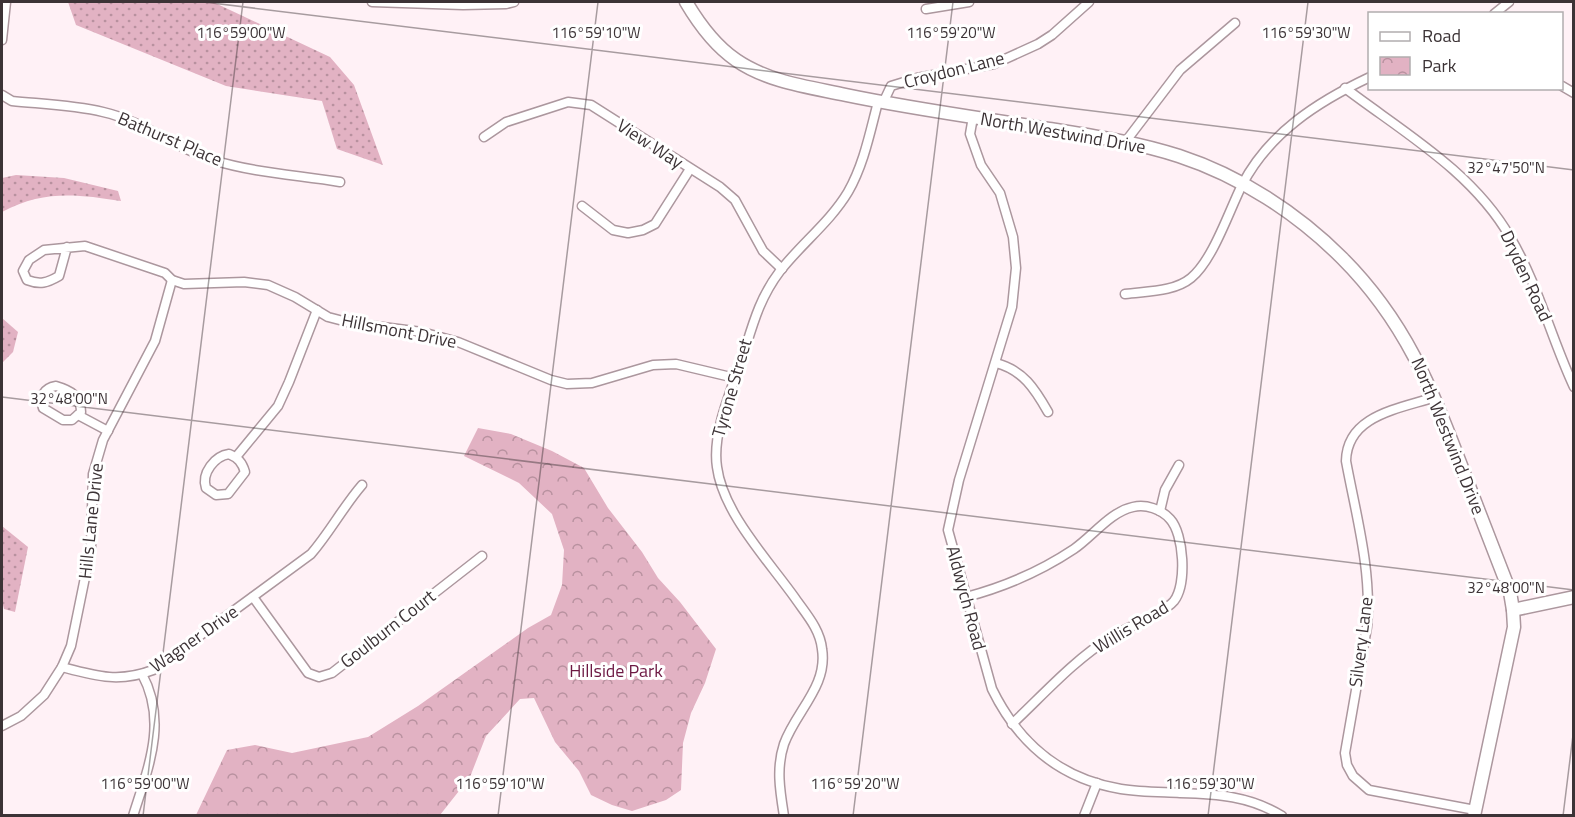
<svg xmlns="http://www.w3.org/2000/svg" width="1575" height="817" font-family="'Titillium Web',sans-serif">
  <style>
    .grass { fill: url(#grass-dots) }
    .park { fill: url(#park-crowns) }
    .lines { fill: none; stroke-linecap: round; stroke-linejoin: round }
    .street-casing { stroke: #ac979e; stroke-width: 11 }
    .secondary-casing { stroke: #ac979e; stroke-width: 15 }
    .street { stroke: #fff; stroke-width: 8 }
    .secondary { stroke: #fff; stroke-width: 12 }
    .ticks { fill: none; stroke: #3c3336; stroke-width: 1.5; stroke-opacity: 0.45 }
    .labels { text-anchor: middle; stroke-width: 6; stroke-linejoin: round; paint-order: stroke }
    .street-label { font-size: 18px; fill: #3c3336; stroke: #fff }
    .park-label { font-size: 18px; fill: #6d1943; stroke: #fff }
    .ticks-label { font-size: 15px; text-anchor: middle; fill: #3c3336; stroke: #fff; stroke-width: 6; stroke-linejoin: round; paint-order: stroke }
  </style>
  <defs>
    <pattern id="grass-dots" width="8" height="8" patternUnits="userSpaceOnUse" patternTransform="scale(1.5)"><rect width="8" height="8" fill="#e2b2c3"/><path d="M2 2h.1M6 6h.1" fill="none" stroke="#b8919f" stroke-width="1.8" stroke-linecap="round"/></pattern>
    <pattern id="park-crowns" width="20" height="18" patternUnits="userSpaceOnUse" patternTransform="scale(1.5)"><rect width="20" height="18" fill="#e2b2c3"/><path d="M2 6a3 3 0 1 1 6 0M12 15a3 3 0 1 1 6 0" fill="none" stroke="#b8919f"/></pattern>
  </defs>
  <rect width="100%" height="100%" fill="#fff1f6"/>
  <!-- grass -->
  <g class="grass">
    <polygon points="68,2 213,2 330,57 354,85 383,165 337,149 322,101 226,86 76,25"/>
    <path d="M 16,175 L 64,178 L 118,191 L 121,201 C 76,194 43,190 2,212 L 2,178 Z"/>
    <polygon points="2,318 18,332 13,352 2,363"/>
    <polygon points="2,526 28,547 15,612 4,609 2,601"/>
  </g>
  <!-- park -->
  <polygon class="park" points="478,428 511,434 552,451 584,468 608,508 642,552 658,578 680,602 716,649 705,683 691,713 683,743 681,790 666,800 632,811 612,805 591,795 579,771 555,742 534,698 520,699 486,736 470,777 440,815 196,815 227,750 255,745 292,753 368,737 418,706 528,628 551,615 562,585 564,550 552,514 519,483 464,456"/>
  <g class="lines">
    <defs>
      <g id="street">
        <polyline points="372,2 463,5 506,4 514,2"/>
        <polyline points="926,9 969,2"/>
        <polyline points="1494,14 1509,2"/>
        <polyline points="2,40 6,2"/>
        <polyline points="1562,86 1574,93"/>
        <path d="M 1345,88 C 1403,132 1473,172 1510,237 C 1538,284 1551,338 1574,387"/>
        <path d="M 2,95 L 12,101 C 42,104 74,105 103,112 C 143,121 175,148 213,160 C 254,173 298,175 340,182"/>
        <polyline points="883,103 891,86 917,78 994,64 1038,44 1052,35 1089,2"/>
        <path d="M 973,117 L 970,134 L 981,165 L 1000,193 L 1013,237 L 1016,268 L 1012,307 L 959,480 L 948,530 L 992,689 C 1018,742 1060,779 1121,789 C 1140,792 1161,792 1180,793 C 1217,794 1250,796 1282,816"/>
        <polyline points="484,137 506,122 568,102 591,105 720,187 735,200 763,251 782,269"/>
        <polyline points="1126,141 1180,70 1235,23"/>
        <polyline points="582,206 613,230 628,233 643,230 655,224 690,169"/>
        <path d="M 67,247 L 59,276 C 47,283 40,285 27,280 L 23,271 L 29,260 L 44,250 L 85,246 L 165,273 L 172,280 L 184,284 L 244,282 L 268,285 L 295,297 L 328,317 L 351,323 L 422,332 L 458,342 L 551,380 L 567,384 L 592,383 L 653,365 L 676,364 L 735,378"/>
        <path d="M 1125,294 C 1147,291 1174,292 1191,278 C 1213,260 1229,211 1242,185 C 1269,133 1317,102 1370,77"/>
        <path d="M 996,363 C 1023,370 1035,389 1048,412"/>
        <path d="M 56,386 C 70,390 81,396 81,412 L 72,420 L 63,420 L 43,408 C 39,397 44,388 56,386 Z"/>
        <path d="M 1435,397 C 1399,409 1347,415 1346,461 C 1356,515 1372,571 1367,627 L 1345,753 L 1347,765 L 1353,776 L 1369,790 L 1475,810"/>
        <polyline points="78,415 108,431"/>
        <path d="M 229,454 C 238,458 242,462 245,472 L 228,494 L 216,495 L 206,488 C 201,473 215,456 229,454 Z"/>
        <polyline points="236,457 278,406 289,382 317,310"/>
        <polyline points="1160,511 1165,490 1179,465"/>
        <polyline points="253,597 308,673 319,677 332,673 482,556"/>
        <path d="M 966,597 C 1004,587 1041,571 1074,549 C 1093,536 1110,512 1133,507 C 1146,504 1161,509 1170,519 C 1184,534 1187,584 1174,601 C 1163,614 1127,627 1111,637 C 1074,660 1044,694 1012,724"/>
        <path d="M 62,667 C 96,676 119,683 153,670 L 311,554 C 330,532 343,507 362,485"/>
        <polyline points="2,726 21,716 44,695 62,667 71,646 91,548 93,474 103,440 155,341 172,280"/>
        <path d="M 133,816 C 148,768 168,722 142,674"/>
        <path d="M 784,816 C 780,791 776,768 784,744 C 796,711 828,686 822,649 C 820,629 806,614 795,598 C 768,560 723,513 717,467 C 712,434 730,393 741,362 C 752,328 758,300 780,271 C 802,243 830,222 848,192 C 864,164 870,132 878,102"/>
        <polyline points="1084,816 1097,783"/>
      </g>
      <g id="secondary">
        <path d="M 686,2 C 699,24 714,45 736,60 C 768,82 809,87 846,95 C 913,109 981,118 1049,129 C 1093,136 1136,142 1179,156 C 1240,176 1297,213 1342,258 C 1405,321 1431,387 1462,468 C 1478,509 1494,551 1510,592 L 1513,610 L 1514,627 L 1474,816"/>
        <polyline points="1513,610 1574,597"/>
      </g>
    </defs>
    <!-- street casing -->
    <use href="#street" class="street-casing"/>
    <!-- secondary casing -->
    <use href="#secondary" class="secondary-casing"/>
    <!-- street -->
    <use href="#street" class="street"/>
    <!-- secondary -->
    <use href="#secondary" class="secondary"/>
  </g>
  <!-- ticks -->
  <path class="ticks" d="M 204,2 L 1574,170M 2,397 L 1574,590M 143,816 L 243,2M 498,816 L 598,2M 853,816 L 953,2M 1208,816 L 1308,2M 1563,816 L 1574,727"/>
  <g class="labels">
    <!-- street labels -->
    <g class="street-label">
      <text transform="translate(954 70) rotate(-14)" y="6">Croydon Lane</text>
      <text transform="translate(1063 133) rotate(10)" y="6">North Westwind Drive</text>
      <text transform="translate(170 139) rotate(23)" y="6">Bathurst Place</text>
      <text transform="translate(650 144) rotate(33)" y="6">View Way</text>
      <text transform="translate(1526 276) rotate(65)" y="6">Dryden Road</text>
      <text transform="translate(399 331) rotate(11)" y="6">Hillsmont Drive</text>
      <text transform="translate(732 388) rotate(-74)" y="6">Tyrone Street</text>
      <text transform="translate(1448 436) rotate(68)" y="6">North Westwind Drive</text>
      <text transform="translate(91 521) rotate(-84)" y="6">Hills Lane Drive</text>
      <text transform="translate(966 598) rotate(75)" y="6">Aldwych Road</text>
      <text transform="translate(1131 627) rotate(-31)" y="6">Willis Road</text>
      <text transform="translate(388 629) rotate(-38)" y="6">Goulburn Court</text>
      <text transform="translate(194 639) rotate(-35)" y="6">Wagner Drive</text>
      <text transform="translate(1361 642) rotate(-83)" y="6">Silvery Lane</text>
    </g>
    <!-- park labels -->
    <g class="park-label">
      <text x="616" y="677">Hillside Park</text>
    </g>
  </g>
  <g class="ticks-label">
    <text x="241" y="38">116°59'00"W</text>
    <text x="596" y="38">116°59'10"W</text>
    <text x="951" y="38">116°59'20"W</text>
    <text x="1306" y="38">116°59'30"W</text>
    <text x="1506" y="173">32°47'50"N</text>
    <text x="69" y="404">32°48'00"N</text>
    <text x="1506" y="593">32°48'00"N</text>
    <text x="145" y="789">116°59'00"W</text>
    <text x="500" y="789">116°59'10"W</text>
    <text x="855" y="789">116°59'20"W</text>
    <text x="1210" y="789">116°59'30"W</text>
  </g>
  <!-- border -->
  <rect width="1575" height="817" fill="none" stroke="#3c3336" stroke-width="6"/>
  <!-- legend -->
  <rect x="1368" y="12" width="195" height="78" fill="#ffffff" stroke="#b1adaf" stroke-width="1.5"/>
  <rect x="1380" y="32" width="30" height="9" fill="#ffffff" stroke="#b1adaf" stroke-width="1.5"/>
  <text x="1422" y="42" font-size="18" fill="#3c3336">Road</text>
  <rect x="1380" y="57" width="30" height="18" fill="url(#park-crowns)" stroke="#b1adaf" stroke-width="1.5"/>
  <text x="1422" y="72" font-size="18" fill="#3c3336">Park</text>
</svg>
